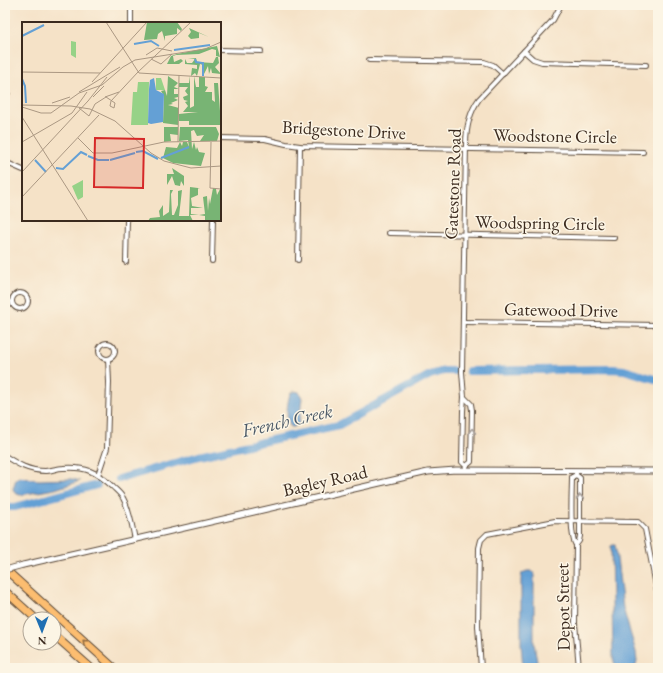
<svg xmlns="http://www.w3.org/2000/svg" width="663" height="673" font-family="'EB Garamond',serif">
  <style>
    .water { fill: #64a0d5; stroke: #50657a }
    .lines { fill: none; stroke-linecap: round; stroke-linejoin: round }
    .river { stroke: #64a0d5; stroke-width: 8 }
    .minor-casing { stroke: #574637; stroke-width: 6 }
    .tertiary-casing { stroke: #574637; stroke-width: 7 }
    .motorway-casing { stroke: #574637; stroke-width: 9 }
    .minor { stroke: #fff; stroke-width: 4 }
    .tertiary { stroke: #fff; stroke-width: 5 }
    .motorway { stroke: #fcbd6f; stroke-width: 7 }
    .tertiary-bridge-casing { stroke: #574637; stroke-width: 7; stroke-linecap: butt }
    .tertiary-bridge { stroke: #fff; stroke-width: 5 }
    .oneway { stroke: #a79f9a }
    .oneway2 { stroke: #926c42 }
    .labels { text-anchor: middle; stroke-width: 3; stroke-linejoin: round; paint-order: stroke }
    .street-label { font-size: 18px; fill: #3b2a1e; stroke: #fcf5e5 }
    .water-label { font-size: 19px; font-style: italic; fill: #4b5967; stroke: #fcf5e5 }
    .inset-river { fill: none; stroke: #64a0d5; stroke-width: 2 }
    .inset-road { fill: none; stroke: #ab9883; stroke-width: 1 }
    .view { fill: #d62828; fill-opacity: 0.15; stroke: #d62828; stroke-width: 2 }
    .inset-edge { fill: none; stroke: #3b2a1e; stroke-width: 2 }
  </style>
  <rect width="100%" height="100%" fill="#fcf5e5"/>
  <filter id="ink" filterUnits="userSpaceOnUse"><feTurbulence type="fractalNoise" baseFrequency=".025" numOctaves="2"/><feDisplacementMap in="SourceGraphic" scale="8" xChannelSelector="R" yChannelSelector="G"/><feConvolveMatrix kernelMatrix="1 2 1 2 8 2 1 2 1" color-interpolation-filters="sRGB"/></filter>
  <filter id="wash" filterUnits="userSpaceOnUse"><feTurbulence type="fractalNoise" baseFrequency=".012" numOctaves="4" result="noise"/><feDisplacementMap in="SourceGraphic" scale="16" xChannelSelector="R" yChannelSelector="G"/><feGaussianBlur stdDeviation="0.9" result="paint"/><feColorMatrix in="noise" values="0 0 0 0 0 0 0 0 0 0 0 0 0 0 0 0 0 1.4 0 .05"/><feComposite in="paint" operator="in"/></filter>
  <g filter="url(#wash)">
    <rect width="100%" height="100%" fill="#f5e2c7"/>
    <!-- water -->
    <g class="water">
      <path d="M 294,391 L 299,392 L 302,398 L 299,424 L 294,427 L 291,427 C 285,419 287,403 290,394 Z"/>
      <polygon points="19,477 38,480 72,479 80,481 55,489 20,495 15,493 13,489 16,479"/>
      <polygon points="613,545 615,545 616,550 623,608 636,652 637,662 635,668 616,668 613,658 611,546"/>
      <polygon points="527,571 532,571 534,574 534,643 538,668 523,668 521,643 521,579 522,573"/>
    </g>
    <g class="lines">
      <!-- river -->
      <g class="river">
        <polyline points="469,371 613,369 624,370 658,380"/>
        <polyline points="119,479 199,456 339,425 430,375 444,371 454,371"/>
        <polyline points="5,507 15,507 97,485"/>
      </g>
    </g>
  </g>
  <g filter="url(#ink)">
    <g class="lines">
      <defs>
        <g id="minor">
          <polyline points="131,23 131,5"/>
          <polyline points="220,50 261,51"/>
          <polyline points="524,51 533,59 542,62 646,65"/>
          <polyline points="369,60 484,62 493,65 503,74"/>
          <polyline points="5,86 8,92 5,99"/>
          <polyline points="220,138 265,139 286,144 300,146 643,152"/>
          <polyline points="5,162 23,170"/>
          <polyline points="389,233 614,238"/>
          <polyline points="298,260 300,146"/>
          <polyline points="212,261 213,220"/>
          <polyline points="126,262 127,220"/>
          <circle cx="20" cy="301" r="8"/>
          <polyline points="463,322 658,325"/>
          <circle cx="107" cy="351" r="8"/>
          <polyline points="464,397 471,404 472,410 471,462 466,466"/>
          <path d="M 5,456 C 17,464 29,471 45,471 C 51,471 57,468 63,468 C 85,466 97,472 113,487 C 116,490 121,494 123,498 C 130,511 132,525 135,540"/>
          <path d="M 466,470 L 466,466 L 462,462 L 463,411 L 464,397 L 462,372 L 466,145 C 466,128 469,113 479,99 L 553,20 L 561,5"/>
          <polyline points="98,475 107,448 109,382 108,359"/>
          <path d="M 576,475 L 572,477 C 572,491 569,537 576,545 L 579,541 L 580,536 L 580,478 L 576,475 L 576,471"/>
          <polyline points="576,545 575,623 579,668"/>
          <polyline points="481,668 478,626 479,548 481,540 487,534 555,521 638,522 645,529 658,596"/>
        </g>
        <polyline id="tertiary" points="23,565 428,472 456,470 658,471"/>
        <g id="motorway">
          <polyline points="5,569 114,668"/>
          <polyline points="5,591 36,619"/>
          <polyline points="54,635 91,668"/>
        </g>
      </defs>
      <!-- minor casing -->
      <use href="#minor" class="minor-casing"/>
      <!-- tertiary casing -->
      <use href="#tertiary" class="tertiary-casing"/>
      <!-- motorway casing -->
      <use href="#motorway" class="motorway-casing"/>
      <!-- minor -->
      <use href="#minor" class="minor"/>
      <!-- tertiary -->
      <use href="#tertiary" class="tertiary"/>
      <!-- motorway -->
      <use href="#motorway" class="motorway"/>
      <defs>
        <polyline id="tertiary-bridge" points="5,570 23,565"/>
      </defs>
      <!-- tertiary-bridge casing -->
      <use href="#tertiary-bridge" class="tertiary-bridge-casing"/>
      <!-- tertiary-bridge -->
      <use href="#tertiary-bridge" class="tertiary-bridge"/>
    </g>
    <!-- one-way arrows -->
    <defs><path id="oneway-chevron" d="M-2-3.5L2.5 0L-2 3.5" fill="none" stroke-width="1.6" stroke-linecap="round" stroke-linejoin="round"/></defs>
    <g class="oneway">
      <use href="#oneway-chevron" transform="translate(472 431) rotate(-89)"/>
      <use href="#oneway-chevron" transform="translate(580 497) rotate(-90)"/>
    </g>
    <use class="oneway2" href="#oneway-chevron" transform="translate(85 642) rotate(-138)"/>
  </g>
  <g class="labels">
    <!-- street labels -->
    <g class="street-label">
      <text transform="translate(344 130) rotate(3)" y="6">Bridgestone Drive</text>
      <text transform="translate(555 136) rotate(1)" y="6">Woodstone Circle</text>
      <text transform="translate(453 184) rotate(-88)" y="6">Gatestone Road</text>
      <text transform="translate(540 223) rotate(1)" y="6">Woodspring Circle</text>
      <text transform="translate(561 310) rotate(1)" y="6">Gatewood Drive</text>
      <text transform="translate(325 481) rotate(-13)" y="6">Bagley Road</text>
      <text transform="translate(563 607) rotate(-91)" y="6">Depot Street</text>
    </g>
    <!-- water labels -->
    <g class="water-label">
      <text transform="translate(287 420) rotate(-13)" y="7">French Creek</text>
    </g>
  </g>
  <!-- overview -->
  <g transform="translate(22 22)">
    <rect width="199" height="199" fill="#f5e2c7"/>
    <path d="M 49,19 L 54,20 L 54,36 L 49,33 ZM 134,56 L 139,56 L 143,68 L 134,68 ZM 116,60 L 127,60 L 126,103 L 109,103 L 111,70 L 115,70 ZM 61,158 L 61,175 L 56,178 L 50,164 Z" fill="#96d287"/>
    <path d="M 125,0 L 155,0 L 160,7 L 159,9 L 155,6 L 155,12 L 143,14 L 143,19 L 140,9 L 136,12 L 135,17 L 122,18 ZM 167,6 L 187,15 L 177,11 L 177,16 L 169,17 L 166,14 L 169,10 ZM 195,24 L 198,35 L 194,34 L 194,28 L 190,27 L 177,32 L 154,33 L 151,34 L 152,40 L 159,37 L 161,39 L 157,42 L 145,42 L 149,34 L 155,32 ZM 194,35 L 196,35 L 197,41 L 193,45 L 199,52 L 190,51 L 189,46 L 187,52 L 186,44 L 181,54 L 181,43 L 178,42 L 175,54 L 173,51 L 169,54 L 170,46 L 175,47 L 175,43 L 163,42 L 163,37 L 165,41 L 170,41 L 173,37 L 166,37 L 174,36 L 175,40 L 191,41 ZM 146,54 L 156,61 L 152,65 L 157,67 L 152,67 L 152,72 L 156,72 L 156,75 L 152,76 L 156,78 L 149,81 L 151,82 L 146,83 L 157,86 L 156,103 L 141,101 L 142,74 L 139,69 L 143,68 L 145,74 ZM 168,54 L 168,86 L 172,84 L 172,54 L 174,65 L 177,65 L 177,55 L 183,55 L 183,64 L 186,65 L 183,70 L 190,70 L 190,78 L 193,80 L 192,61 L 196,61 L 199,103 L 167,103 L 167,99 L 157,99 L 157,92 L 176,90 L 161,90 L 166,84 L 163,80 L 166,79 L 162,78 L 161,75 L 166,73 L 163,69 L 166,65 L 157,65 L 157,61 L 167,61 ZM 142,105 L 156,105 L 156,113 L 148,112 L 149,119 L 142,120 ZM 158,105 L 194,105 L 197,112 L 195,119 L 178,119 L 182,113 L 175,114 L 172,108 L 169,109 L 170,127 L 172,120 L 174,128 L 175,125 L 177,130 L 183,131 L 179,144 L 151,141 L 141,136 L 144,125 L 155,126 L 158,120 L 160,124 L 161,120 L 165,120 L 167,125 L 166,118 L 157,119 ZM 150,146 L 162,154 L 162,164 L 159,159 L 158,164 L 153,163 L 150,154 L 145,163 L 145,152 L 152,152 ZM 168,165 L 184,167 L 176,166 L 176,173 L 169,176 L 170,184 L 181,186 L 169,186 L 169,192 L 177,193 L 168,193 L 171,199 L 126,199 L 128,196 L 138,195 L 137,189 L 141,183 L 141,194 L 147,190 L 148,168 L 151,168 L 149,172 L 150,193 L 152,193 L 156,183 L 156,169 L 160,168 L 157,194 L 167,194 ZM 191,166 L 194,167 L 195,173 L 198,167 L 199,199 L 183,199 L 183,194 L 177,193 L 183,192 L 181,175 L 185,174 L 186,189 L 187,176 L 188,182 Z" fill="#78b474"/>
    <path d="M 132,56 L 134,68 L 142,72 L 141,100 L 129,102 L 126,101 L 127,67 L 128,58 Z" fill="#64a0d5"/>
    <path class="inset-river" d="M 0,14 L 22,3M 112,22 L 129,19 L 137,24M 152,28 L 188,23M 173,37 L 174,40 L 181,41 L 181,54M 0,57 L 3,64 L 4,81M 114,130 L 121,129 L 136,137M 66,134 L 76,138 L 87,138M 139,136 L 167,125M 13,138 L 24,150M 88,138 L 113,131M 34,146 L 41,147 L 59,130 L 65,133"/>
    <path class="inset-road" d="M 84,0 L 117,51 L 199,56M 124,33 L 135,26 L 150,29M 129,37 L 139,42 L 150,32M 0,50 L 78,51M 70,60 L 125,0M 57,70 L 98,45M 71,75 L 82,64M 83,75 L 97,70M 89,79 L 116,50 L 169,0M 30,81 L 48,75M 0,83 L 49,84 L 68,87 L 93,99 L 129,131 L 142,139 L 169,146 L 199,144M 0,85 L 19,91 L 29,91 L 57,71 L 80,63 L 101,45 L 113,38 L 183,27 L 199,20M 57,86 L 67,94 L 73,82 L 84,75 L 93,81 L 92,86 L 88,84 L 89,79M 0,95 L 66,199M 56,116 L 71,131 L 90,131 L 142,120 L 199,119M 0,120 L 50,91 L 65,70M 156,120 L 157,53M 189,120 L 188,166 L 199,167M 0,150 L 66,79 L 85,55M 0,175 L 77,93"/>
    <path class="view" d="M 73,116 L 122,117 L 121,166 L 72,165 Z"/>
    <rect width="199" height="199" class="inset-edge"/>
  </g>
  <!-- margin -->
  <rect width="663" height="673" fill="none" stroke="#fcf5e5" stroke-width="20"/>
  <!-- north arrow -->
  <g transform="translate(42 631) rotate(179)"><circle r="19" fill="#fcf5e5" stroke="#afa495"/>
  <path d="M0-3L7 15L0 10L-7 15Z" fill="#1f6fb2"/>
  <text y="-6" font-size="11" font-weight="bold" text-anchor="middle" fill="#3b2a1e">N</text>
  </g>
</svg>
